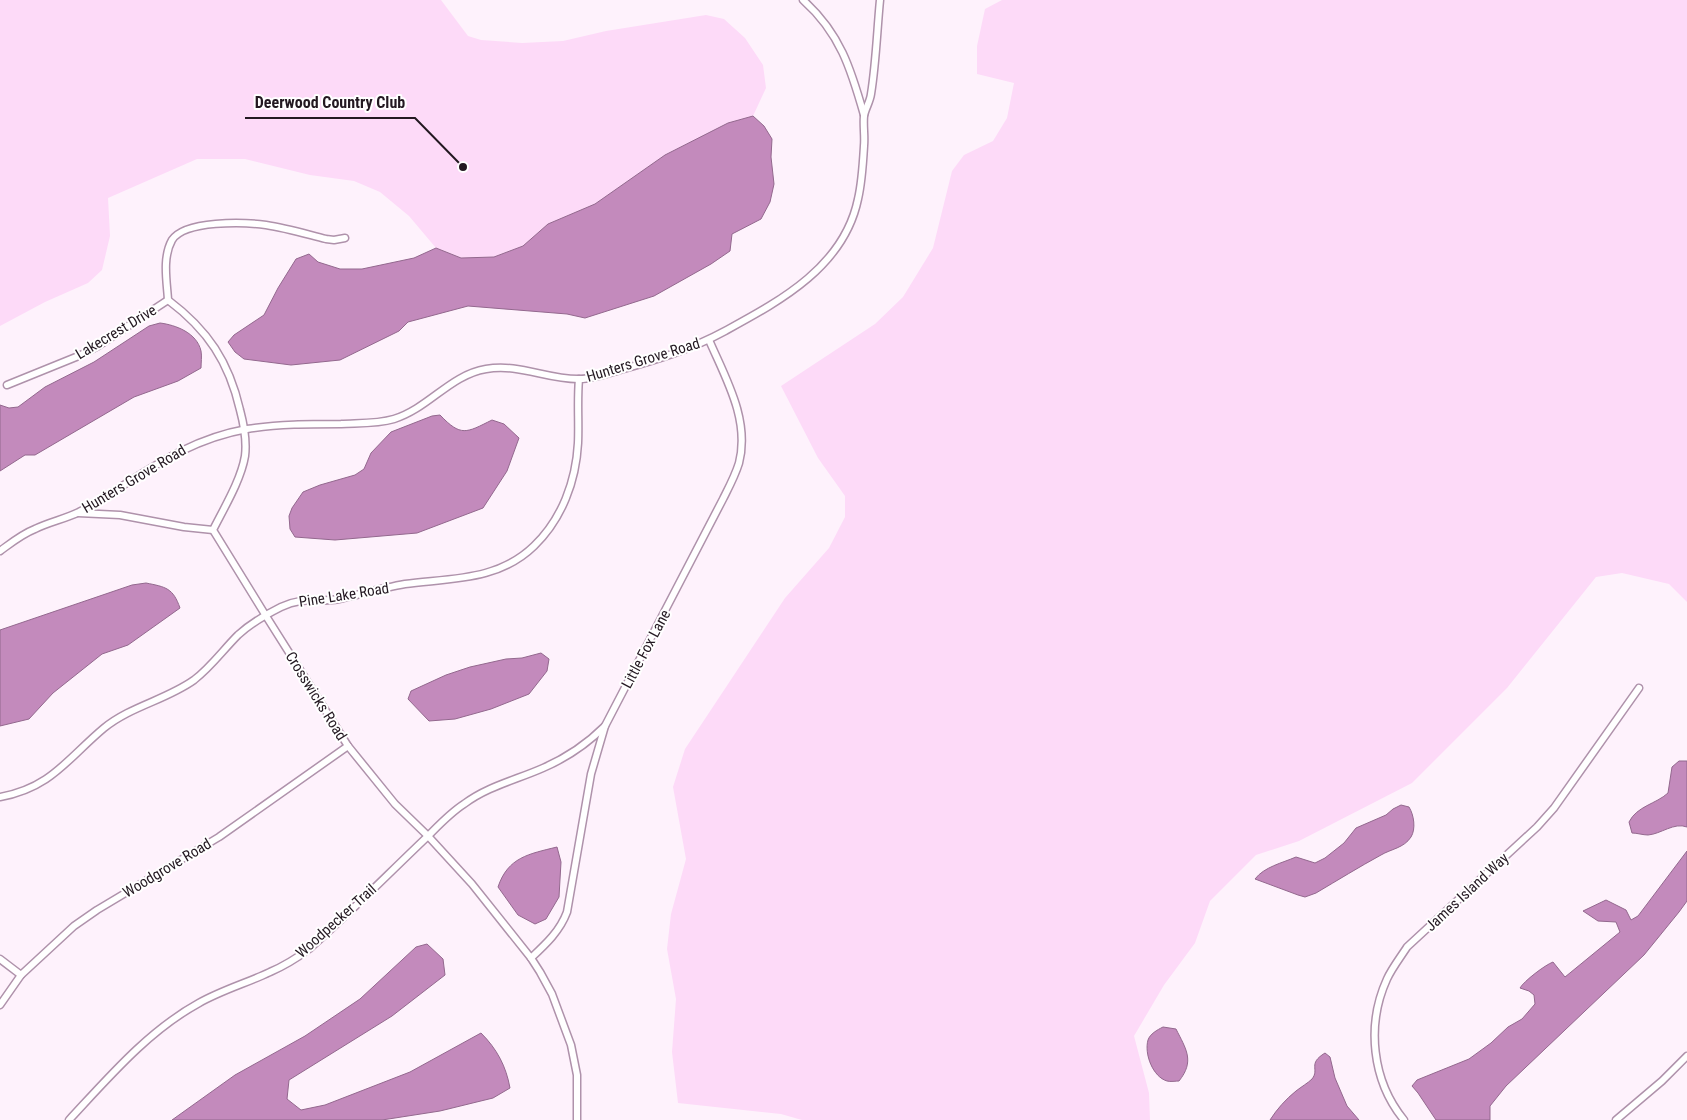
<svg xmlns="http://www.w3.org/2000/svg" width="1687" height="1120" font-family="'Roboto Condensed',sans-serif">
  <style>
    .green { fill: #fddaf8 }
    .water { fill: #c38abc; stroke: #93688e }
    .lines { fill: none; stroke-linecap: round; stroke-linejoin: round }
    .minor-casing { stroke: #af92ab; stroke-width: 9 }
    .minor { stroke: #fff; stroke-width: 6 }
    .labels { text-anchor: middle; stroke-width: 4; stroke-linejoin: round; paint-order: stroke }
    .street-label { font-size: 15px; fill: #231821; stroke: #fff }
    .leader { fill: none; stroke: #231821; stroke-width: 2 }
    .callout-dot { fill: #231821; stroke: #fff; stroke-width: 2 }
    .callout-label { font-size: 16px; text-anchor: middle; font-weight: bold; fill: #231821; stroke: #fff; stroke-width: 4; stroke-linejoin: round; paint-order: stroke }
  </style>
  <rect width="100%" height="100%" fill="#fef2fc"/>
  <!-- green -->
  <g class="green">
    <polygon points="0,0 441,0 468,36 481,40 522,43 563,41 606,31 706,15 724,19 745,38 763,65 766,88 753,116 728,123 665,155 595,204 548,224 523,246 494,257 461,258 436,248 409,216 380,192 354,181 310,175 245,159 197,159 108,198 110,236 102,270 88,283 45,302 0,326"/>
    <polygon points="1002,0 1687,0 1687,602 1669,584 1622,573 1596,577 1507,688 1412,783 1299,841 1256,855 1210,901 1195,943 1164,985 1134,1036 1149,1093 1150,1120 802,1120 781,1114 678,1103 672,1052 676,999 667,949 671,914 686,859 673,787 685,749 785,598 829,548 845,517 845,496 818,458 781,386 875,324 903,297 933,248 952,171 964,155 993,141 1007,118 1014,83 977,74 977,46 985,9"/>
  </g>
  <!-- water -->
  <g class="water">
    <polygon points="753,116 764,126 772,139 771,157 774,184 770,202 761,219 732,234 730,251 711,264 654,296 585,318 567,314 468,306 408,322 399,331 340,360 291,365 244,359 235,352 228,342 234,335 264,315 278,288 296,259 309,254 318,262 340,269 362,269 414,258 436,248 461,258 494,257 523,246 548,224 595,204 665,155 728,123"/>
    <path d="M 160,323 C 176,325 197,333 201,351 C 202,356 201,363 201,368 L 178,381 L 134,397 L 35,455 L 25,455 L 0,471 L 0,405 L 9,408 L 18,407 L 45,387 L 94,362 L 149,326 Z"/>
    <path d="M 440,415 C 461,437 466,433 492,420 L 504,424 L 519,438 L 507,471 L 483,508 L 417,533 L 335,540 L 295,537 L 290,529 L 289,516 L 292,508 L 303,492 L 320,485 L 355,475 L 364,469 L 371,453 L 391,432 L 432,416 Z"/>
    <path d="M 146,583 C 166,587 173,588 180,608 L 128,645 L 102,654 L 53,693 L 29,719 L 0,726 L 0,630 L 132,585 Z"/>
    <polygon points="541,653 549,659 547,671 529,694 491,709 455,719 429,721 408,699 411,691 446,675 470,667 506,659 522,658"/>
    <path d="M 1679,761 L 1687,761 L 1687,827 C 1674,822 1661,834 1648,835 C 1643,835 1637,833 1632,833 L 1629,822 C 1637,806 1656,804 1668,793 L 1672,767 Z"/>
    <path d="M 1401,805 L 1409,807 C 1414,815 1416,829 1411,837 C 1404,848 1391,849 1381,855 C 1359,867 1338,880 1316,893 L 1305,897 L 1298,895 L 1255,879 C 1264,867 1282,863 1296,857 L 1315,863 L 1325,858 L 1344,843 L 1356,828 L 1386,815 L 1393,809 Z"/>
    <path d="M 557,847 L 561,862 L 559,897 L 546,919 L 535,924 L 518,915 L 498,887 C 508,857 529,854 557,847 Z"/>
    <path d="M 1687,851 L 1687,901 L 1679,912 L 1644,955 L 1506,1086 L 1490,1106 L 1490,1120 L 1436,1120 L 1418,1093 L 1412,1086 L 1417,1080 L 1469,1059 L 1491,1043 L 1508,1027 L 1522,1019 L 1535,1004 L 1534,995 L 1529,991 L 1520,988 C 1524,981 1545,965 1553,962 L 1565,977 L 1620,932 L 1616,922 L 1598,921 L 1583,911 L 1606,900 L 1626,910 L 1631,920 L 1638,916 Z"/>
    <path d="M 427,944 L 443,959 L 445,975 L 392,1016 L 289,1080 L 287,1099 L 301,1110 L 325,1105 L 410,1072 L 481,1033 C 497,1049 506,1066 510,1088 L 493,1098 L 440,1111 L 382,1120 L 172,1120 L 235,1075 L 305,1036 L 360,999 L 416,947 Z"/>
    <path d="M 1163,1027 L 1176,1029 C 1186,1049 1195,1061 1179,1081 C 1176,1081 1170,1082 1167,1081 C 1153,1077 1144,1054 1148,1040 C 1150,1034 1157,1030 1163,1027 Z"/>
    <path d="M 1325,1053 L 1330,1057 L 1335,1078 L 1347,1106 L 1359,1120 L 1270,1120 C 1277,1109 1286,1099 1296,1091 C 1301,1087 1308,1083 1312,1079 C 1320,1069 1307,1064 1325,1053 Z"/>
  </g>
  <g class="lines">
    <defs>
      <g id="minor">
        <path d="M 803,0 C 840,33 851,69 864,115"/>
        <path d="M 345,238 L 334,240 L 326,239 C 306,234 286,228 266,225 C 244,222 185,220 172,240 C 162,258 167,282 168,300 C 208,330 229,362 240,410 C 244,425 247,440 245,456 C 241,480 224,508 213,530 L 266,616 L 348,746 L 395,804 L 428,836 L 472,884 L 531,958 L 540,972 L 552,994 L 571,1045 L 577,1075 L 577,1120"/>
        <polyline points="7,385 81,355 98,346 168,300"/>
        <polyline points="78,513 120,515 184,527 213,530"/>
        <path d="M 0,551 C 11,543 22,534 35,529 C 49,522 65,519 79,512 C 137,480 179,441 247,429 C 278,424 310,424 341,424 C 359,423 377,424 394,419 C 429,408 450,375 486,369 C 519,363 548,380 580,379 C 593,379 607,374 620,370 C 656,360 692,349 725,331 C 780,301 844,267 858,199 C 862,182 863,163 864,146 C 865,136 863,126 864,116 C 865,109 870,102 871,94 C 876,63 877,31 880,0"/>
        <path d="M 0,797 C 51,788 68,758 104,728 C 131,706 166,700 194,680 C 211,667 223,650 238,635 C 250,624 267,614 281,607 C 304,596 318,603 339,599 C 361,594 383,588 405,584 C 451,578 498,581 534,546 C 562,519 576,481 578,443 C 579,422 577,401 579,379"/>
        <path d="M 531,958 C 546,944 560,931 567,912 L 591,774 L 605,726 L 723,499 C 729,487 735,476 739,463 C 750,420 726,379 709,340"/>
        <polyline points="0,959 21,975"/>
        <polyline points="0,1005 21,975 74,926 97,910 219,837 348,746"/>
        <path d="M 69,1120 C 109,1077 148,1031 199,1003 C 222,990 247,983 270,972 C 284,966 297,958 309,949 C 350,913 388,874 427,837 C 439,825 450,813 464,804 C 488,786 516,780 543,768 C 566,758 587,744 605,726"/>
        <path d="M 1404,1120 C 1372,1081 1366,1025 1387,979 C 1392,968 1400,958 1407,947 L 1537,827 L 1554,808 L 1639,688"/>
        <polyline points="1616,1120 1662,1081 1687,1056"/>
      </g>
    </defs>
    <!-- minor casing -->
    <use href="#minor" class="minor-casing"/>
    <!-- minor -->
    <use href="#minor" class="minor"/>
  </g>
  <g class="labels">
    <!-- street labels -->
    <g class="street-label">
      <text transform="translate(116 332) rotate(-31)" y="5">Lakecrest Drive</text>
      <text transform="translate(643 360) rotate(-17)" y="5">Hunters Grove Road</text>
      <text transform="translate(134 479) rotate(-31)" y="5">Hunters Grove Road</text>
      <text transform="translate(344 595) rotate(-9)" y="5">Pine Lake Road</text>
      <text transform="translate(646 649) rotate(-62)" y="5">Little Fox Lane</text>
      <text transform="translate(316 696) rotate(58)" y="5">Crosswicks Road</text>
      <text transform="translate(167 868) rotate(-31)" y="5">Woodgrove Road</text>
      <text transform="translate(1467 892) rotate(-43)" y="5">James Island Way</text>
      <text transform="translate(336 921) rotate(-42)" y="5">Woodpecker Trail</text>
    </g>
  </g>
  <!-- callouts -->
  <path class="leader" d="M463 167L415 118H245"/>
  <circle class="callout-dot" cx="463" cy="167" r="5"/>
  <g class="callout-label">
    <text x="330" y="108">Deerwood Country Club</text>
  </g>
</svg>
